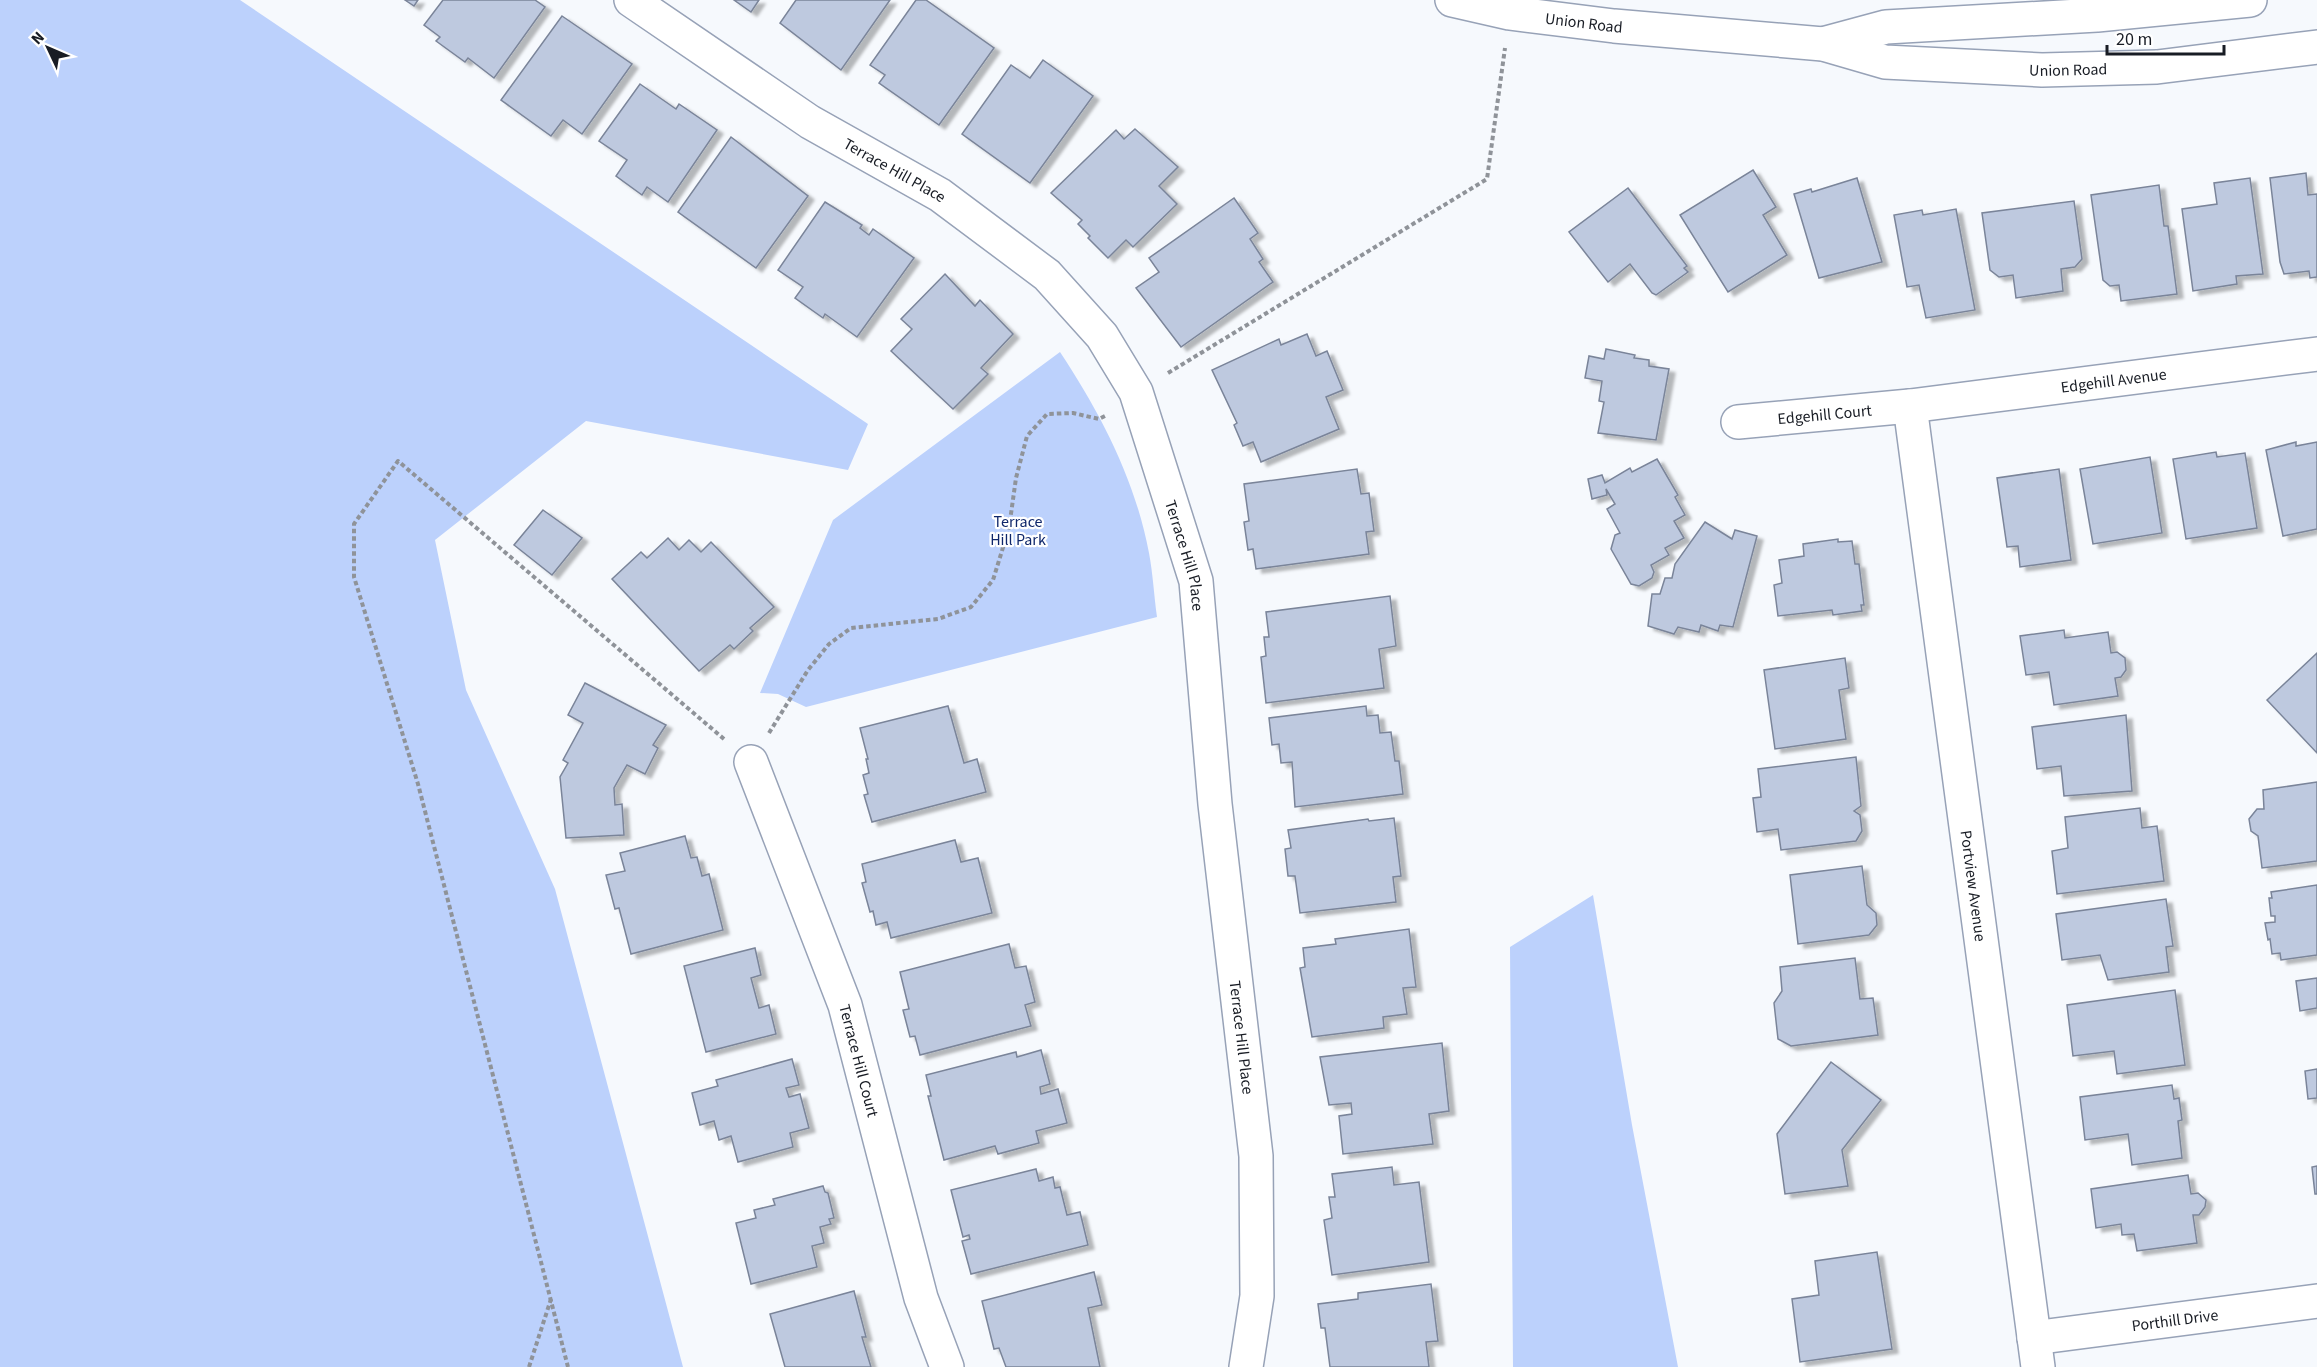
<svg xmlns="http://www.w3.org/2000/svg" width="2317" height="1367" font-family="'Source Sans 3',sans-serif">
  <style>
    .green { fill: #bcd1fc }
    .building { fill: #bec9df; stroke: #7a8499; stroke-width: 1.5; filter: url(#shadow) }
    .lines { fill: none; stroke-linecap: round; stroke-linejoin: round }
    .minor-casing { stroke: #97a2b7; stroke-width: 36 }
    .tertiary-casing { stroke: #97a2b7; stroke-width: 36 }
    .path { stroke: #8f9399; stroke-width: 4; stroke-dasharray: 4.5 3; stroke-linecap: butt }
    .minor { stroke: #fff; stroke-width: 33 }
    .tertiary { stroke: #fff; stroke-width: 33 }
    .labels { text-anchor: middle; stroke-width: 4.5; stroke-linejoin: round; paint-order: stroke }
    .street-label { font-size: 16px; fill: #181c24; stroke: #fff }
    .park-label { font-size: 16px; fill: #0f276b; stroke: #fff }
  </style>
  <defs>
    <filter id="shadow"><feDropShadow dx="6" dy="4" stdDeviation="1.5" flood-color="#0004"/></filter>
  </defs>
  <rect width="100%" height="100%" fill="#f6f9fd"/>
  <!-- green -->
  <g class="green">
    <polygon points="0,0 240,0 868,424 848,470 586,421 435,540 466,690 555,889 683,1367 0,1367"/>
    <path d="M 1060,352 C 1101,414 1135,479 1149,553 C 1153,574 1154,596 1157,617 L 806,707 L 778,694 L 760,693 L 833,520 Z"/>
    <polygon points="1593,895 1632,1125 1678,1367 1513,1367 1510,947"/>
  </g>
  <!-- building -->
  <g class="building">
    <polygon points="405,0 418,0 414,6"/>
    <polygon points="443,0 535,0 545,7 494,78 468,58 465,62 436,41 440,37 424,25"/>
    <polygon points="734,0 759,0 751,12"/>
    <polygon points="796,0 890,0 841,70 780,23"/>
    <polygon points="916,0 926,0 994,48 939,125 879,83 885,75 870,65"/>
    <polygon points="562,16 632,64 582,134 563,120 551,136 501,100"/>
    <polygon points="1043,60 1093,96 1030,183 962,134 1011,65 1030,78"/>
    <polygon points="640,84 676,109 679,104 717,130 668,202 647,187 642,195 616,176 627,160 599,141"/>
    <polygon points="1135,129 1178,167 1159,186 1177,204 1133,247 1126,240 1108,258 1088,238 1090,236 1078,224 1082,220 1051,193 1116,130 1124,139"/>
    <polygon points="731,137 808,196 756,268 678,212"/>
    <polygon points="1753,170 1776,207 1763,215 1787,255 1728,292 1680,215"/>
    <polygon points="2306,173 2308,195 2317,194 2317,277 2310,278 2309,271 2284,274 2280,262 2270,178"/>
    <polygon points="1857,178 1882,262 1819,278 1794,194 1811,189 1812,192"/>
    <polygon points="2250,178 2263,274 2236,276 2237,284 2193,291 2182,209 2217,204 2214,183"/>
    <polygon points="2159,185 2164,226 2168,226 2177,294 2121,301 2119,285 2110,286 2103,280 2091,195"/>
    <polygon points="1628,188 1687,266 1684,268 1688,272 1656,295 1652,293 1630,264 1608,282 1569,232"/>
    <polygon points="1234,198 1258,233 1250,239 1263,259 1259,262 1273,282 1181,347 1136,288 1159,272 1149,258"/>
    <polygon points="2074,201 2082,259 2075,267 2061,269 2063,291 2016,298 2013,275 1999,277 1990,270 1982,213"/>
    <polygon points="825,202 862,225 860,228 869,235 873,229 914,258 857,337 825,314 823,318 795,298 803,287 778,270"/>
    <polygon points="1956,209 1975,310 1926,318 1919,285 1907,287 1894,215 1922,210 1923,215"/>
    <polygon points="945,274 975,306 980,300 1013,334 981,368 988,374 953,409 891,351 912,329 901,319"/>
    <polygon points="1307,334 1316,356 1327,351 1343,390 1326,397 1339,429 1261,462 1253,442 1243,446 1234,425 1237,423 1212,370 1279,339 1281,345"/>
    <polygon points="1606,349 1635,355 1634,358 1649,360 1649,366 1669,369 1656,440 1598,433 1604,402 1599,401 1602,381 1585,378 1589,356 1604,359"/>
    <polygon points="2296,442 2296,446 2317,442 2317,529 2283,536 2266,450"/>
    <polygon points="2216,452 2217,457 2245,453 2257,528 2186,539 2173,459"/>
    <polygon points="2150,457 2162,533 2093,544 2080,469"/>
    <polygon points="1657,459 1678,495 1675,497 1685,515 1674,521 1684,538 1665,548 1669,555 1651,565 1654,572 1652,578 1639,586 1631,584 1611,549 1615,535 1620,533 1607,509 1615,504 1606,489 1607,495 1592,499 1588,479 1602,475 1605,483 1630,468 1632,472"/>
    <polygon points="1357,469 1361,494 1369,493 1374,531 1366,532 1369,554 1256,569 1253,549 1248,550 1244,522 1249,521 1244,484"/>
    <polygon points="2059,469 2071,560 2020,567 2018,546 2007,547 1997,478"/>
    <polygon points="543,510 582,538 552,575 514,545"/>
    <polygon points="1705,522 1732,539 1735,530 1757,536 1733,627 1720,625 1718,631 1701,625 1699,632 1678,627 1674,634 1648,626 1652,594 1660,594 1665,578 1672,578 1675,564"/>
    <polygon points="668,538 679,550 689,540 701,552 711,542 774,607 750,628 753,631 734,649 730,645 699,671 612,579 641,552 647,558"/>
    <polygon points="1838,539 1838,542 1852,541 1855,564 1859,564 1864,605 1861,605 1862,611 1833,615 1832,610 1778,616 1774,585 1782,583 1779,560 1804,556 1803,544"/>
    <polygon points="1390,596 1396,646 1379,649 1384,688 1266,703 1261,657 1266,656 1264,637 1269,637 1266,612"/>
    <polygon points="2064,630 2065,638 2108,632 2111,653 2117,652 2125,658 2126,670 2121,677 2115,678 2118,696 2054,705 2049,672 2026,675 2020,636"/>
    <polygon points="2317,653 2317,753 2267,700"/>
    <polygon points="1845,658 1849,688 1839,690 1846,739 1775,749 1764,670"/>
    <polygon points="585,683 666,725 653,745 658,748 645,774 627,765 614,788 615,805 622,804 624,835 566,838 560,777 568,763 563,760 583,723 568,715"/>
    <polygon points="948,706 964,763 977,759 986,792 872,822 864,795 868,794 863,775 869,773 866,759 868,759 860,728"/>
    <polygon points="1366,706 1367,716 1378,715 1380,733 1391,732 1395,761 1399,761 1403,794 1295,807 1292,762 1281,763 1279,744 1272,745 1269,718"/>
    <polygon points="2126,715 2132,791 2064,796 2061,766 2037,769 2032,727"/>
    <polygon points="1856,757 1861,806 1854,811 1860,815 1862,831 1856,841 1781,850 1778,829 1757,832 1753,798 1761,797 1758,769"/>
    <polygon points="2317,782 2317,861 2262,868 2258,836 2251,831 2249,819 2257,809 2264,809 2263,790"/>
    <polygon points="2140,808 2142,828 2157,826 2164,881 2057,894 2052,851 2068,848 2065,817"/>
    <polygon points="1394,818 1401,876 1393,877 1396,902 1300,913 1295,876 1288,876 1285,849 1291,848 1288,830 1368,819 1369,821"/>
    <polygon points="685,836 691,858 697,857 702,876 709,874 723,930 631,954 619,908 615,909 606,875 625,871 620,853"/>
    <polygon points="955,840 961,862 978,858 992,913 891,938 887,922 876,925 873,911 870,912 862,883 866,882 862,864"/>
    <polygon points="1862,866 1867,905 1876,913 1877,925 1869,935 1798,944 1790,875"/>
    <polygon points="2317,885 2317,955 2281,960 2280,953 2272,954 2270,939 2268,940 2265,923 2275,922 2275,916 2271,916 2269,898 2272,898 2271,892"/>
    <polygon points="2166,899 2173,946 2166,947 2169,972 2108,980 2100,955 2062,960 2056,914"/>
    <polygon points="1409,929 1416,987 1403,988 1407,1014 1383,1017 1384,1028 1312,1037 1300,968 1305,967 1303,948 1336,944 1335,939"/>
    <polygon points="1009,944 1015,968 1026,966 1035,1002 1025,1005 1031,1026 920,1055 915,1036 910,1037 903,1010 909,1009 900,972"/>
    <polygon points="755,948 761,975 751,978 759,1008 769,1005 776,1034 706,1052 684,966"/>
    <polygon points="1855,958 1860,999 1873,998 1878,1035 1791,1046 1778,1039 1774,1003 1782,991 1780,967"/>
    <polygon points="2317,978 2317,1008 2300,1011 2296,981"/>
    <polygon points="2175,990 2185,1065 2117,1074 2114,1051 2073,1056 2067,1005"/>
    <polygon points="1442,1043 1449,1111 1429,1114 1433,1144 1343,1154 1339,1116 1352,1114 1351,1103 1329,1105 1320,1057"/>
    <polygon points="1041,1050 1050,1084 1040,1087 1041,1094 1058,1089 1067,1123 1036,1131 1039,1143 998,1154 995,1146 944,1160 928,1096 931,1096 926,1075 1016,1052 1017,1057"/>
    <polygon points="792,1059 799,1085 786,1088 789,1097 800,1094 809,1128 790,1133 793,1147 738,1162 731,1136 719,1140 714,1121 700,1125 692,1093 718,1086 716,1080"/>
    <polygon points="1831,1062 1881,1100 1842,1150 1848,1186 1785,1194 1777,1134"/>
    <polygon points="2317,1069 2317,1098 2308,1099 2305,1071"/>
    <polygon points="2172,1085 2174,1099 2179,1098 2182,1120 2178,1121 2182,1158 2132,1165 2128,1134 2085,1140 2080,1097"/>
    <polygon points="2317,1166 2317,1194 2315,1194 2312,1167"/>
    <polygon points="1392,1167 1394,1185 1419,1182 1429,1262 1332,1275 1324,1220 1332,1218 1329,1197 1335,1197 1332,1174"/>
    <polygon points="1036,1169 1039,1181 1053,1177 1055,1188 1060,1187 1067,1215 1080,1212 1088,1245 971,1274 962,1241 970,1239 969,1235 963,1237 951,1190"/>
    <polygon points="2188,1175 2191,1194 2198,1193 2206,1200 2205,1207 2199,1215 2193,1215 2197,1243 2137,1251 2134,1234 2122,1235 2121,1224 2096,1228 2091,1189"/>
    <polygon points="823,1186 825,1192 828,1193 834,1218 829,1219 831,1224 820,1227 824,1243 812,1246 817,1267 751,1284 736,1223 756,1218 754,1210 775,1205 773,1199"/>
    <polygon points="1877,1252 1892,1349 1800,1362 1792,1299 1819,1295 1815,1261"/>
    <polygon points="1094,1272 1102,1305 1088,1308 1100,1367 1006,1367 999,1348 994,1349 982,1301"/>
    <polygon points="1431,1284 1438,1341 1426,1342 1429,1367 1330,1367 1325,1328 1321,1328 1318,1304 1358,1299 1358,1293"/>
    <polygon points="854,1291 866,1337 862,1337 871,1367 785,1367 770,1314"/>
  </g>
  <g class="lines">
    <defs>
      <g id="minor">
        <path id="s1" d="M 631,0 L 810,122 L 940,195 L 1047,275 L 1102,336 L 1136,392 L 1196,581 L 1215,804 L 1256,1156 L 1257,1296 L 1246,1367"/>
        <path id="s2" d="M 1910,406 L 2038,1367"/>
        <path id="s3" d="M 1738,422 L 1910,406 L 2317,354"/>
        <path id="s4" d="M 751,762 L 845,1005 L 921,1298 L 947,1367"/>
        <path id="s5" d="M 2034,1338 L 2317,1301"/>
      </g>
      <g id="tertiary">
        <path id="s6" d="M 1452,0 L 1509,13 L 1614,26 L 1823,44 L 1885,62 L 2042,70 L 2157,67 L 2317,47"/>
        <polyline points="1823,44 1886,27 2097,15 2250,0"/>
      </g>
    </defs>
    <!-- minor casing -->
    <use href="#minor" class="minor-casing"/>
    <!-- tertiary casing -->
    <use href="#tertiary" class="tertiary-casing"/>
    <!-- path -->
    <g class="path">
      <polyline points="1168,373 1487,179 1505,48"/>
      <polyline points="769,733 808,670 829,644 851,628 938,619 971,607 993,580 1009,528 1016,478 1027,436 1047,414 1073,413 1099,419 1105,416"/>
      <polyline points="529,1367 551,1299"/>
      <polyline points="568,1367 418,784 354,577 354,524 398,461 724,739"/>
    </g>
    <!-- minor -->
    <use href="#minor" class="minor"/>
    <!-- tertiary -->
    <use href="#tertiary" class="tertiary"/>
  </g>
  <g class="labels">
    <!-- street labels -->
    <g class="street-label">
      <text dy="6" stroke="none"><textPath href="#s6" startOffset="134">Union Road</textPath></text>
      <text dy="6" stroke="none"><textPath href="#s6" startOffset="622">Union Road</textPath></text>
      <text dy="6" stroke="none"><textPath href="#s1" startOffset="314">Terrace Hill Place</textPath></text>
      <text dy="6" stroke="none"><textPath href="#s3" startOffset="378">Edgehill Avenue</textPath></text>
      <text dy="6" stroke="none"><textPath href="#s3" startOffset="87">Edgehill Court</textPath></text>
      <text dy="6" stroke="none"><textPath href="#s1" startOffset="818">Terrace Hill Place</textPath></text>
      <text dy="6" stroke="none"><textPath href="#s2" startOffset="484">Portview Avenue</textPath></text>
      <text dy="6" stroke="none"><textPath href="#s1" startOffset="1304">Terrace Hill Place</textPath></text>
      <text dy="6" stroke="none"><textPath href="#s4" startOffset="318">Terrace Hill Court</textPath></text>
      <text dy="6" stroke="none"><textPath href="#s5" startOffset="142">Porthill Drive</textPath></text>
    </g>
    <!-- park labels -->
    <g class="park-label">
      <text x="1018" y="527">Terrace<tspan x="1018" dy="18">Hill Park</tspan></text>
    </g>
  </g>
  <!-- north arrow -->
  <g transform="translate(48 48) rotate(314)" stroke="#ffffff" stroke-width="4.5" paint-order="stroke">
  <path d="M0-4.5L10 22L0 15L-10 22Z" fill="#181c24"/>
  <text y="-9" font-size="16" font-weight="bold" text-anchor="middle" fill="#181c24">N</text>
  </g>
  <!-- scale -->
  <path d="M2107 45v9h117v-9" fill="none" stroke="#181c24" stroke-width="3"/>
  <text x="2116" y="45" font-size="18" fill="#181c24" stroke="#ffffff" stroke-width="4.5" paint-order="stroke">20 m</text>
</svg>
